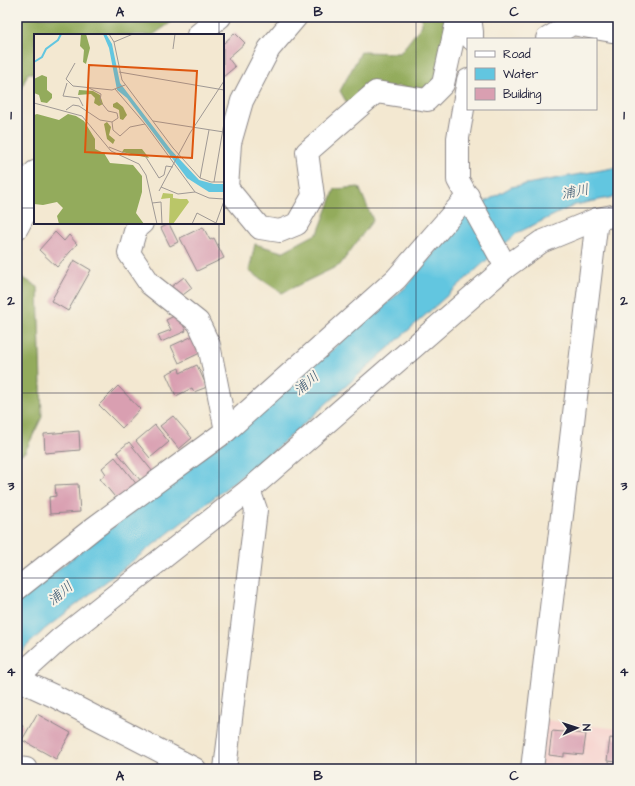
<svg xmlns="http://www.w3.org/2000/svg" width="635" height="786" font-family="'Architects Daughter','Klee One',sans-serif">
  <style>
    .built { fill: #f7d0cc }
    .forest { fill: #93ab5c; stroke: #5a664c }
    .water { fill: #62c6e0; stroke: #42748e }
    .building { fill: #d99fb1 }
    .lines { fill: none; stroke-linecap: round; stroke-linejoin: round }
    .minor-casing { stroke: #8a8586; stroke-width: 24 }
    .major-casing { stroke: #8a8586; stroke-width: 24 }
    .highway-casing { stroke: #8a8586; stroke-width: 24 }
    .minor { stroke: #fff; stroke-width: 22 }
    .major { stroke: #fff; stroke-width: 22 }
    .highway { stroke: #fff; stroke-width: 22 }
    .grid { fill: none; stroke: #22223b; stroke-width: 1; stroke-opacity: 0.55 }
    .labels { text-anchor: middle; stroke-width: 4; stroke-linejoin: round; paint-order: stroke }
    .water-label { font-size: 14px; font-style: italic; fill: #35536d; stroke: #f7f3e8 }
    .inset-river { fill: none; stroke: #62c6e0; stroke-width: 2 }
    .inset-road { fill: none; stroke: #9f9995; stroke-width: 1 }
    .view { fill: #de560e; fill-opacity: 0.15; stroke: #de560e; stroke-width: 2 }
    .inset-edge { fill: none; stroke: #22223b; stroke-width: 2 }
    .neatline { fill: none; stroke: #22223b; stroke-width: 1.5 }
    .grid-label { font-size: 13px; text-anchor: middle; font-weight: bold; fill: #22223b }
  </style>
  <rect width="100%" height="100%" fill="#f7f3e8"/>
  <filter id="ink" filterUnits="userSpaceOnUse"><feTurbulence type="fractalNoise" baseFrequency=".025" numOctaves="2"/><feDisplacementMap in="SourceGraphic" scale="8" xChannelSelector="R" yChannelSelector="G"/><feConvolveMatrix kernelMatrix="1 2 1 2 8 2 1 2 1" color-interpolation-filters="sRGB"/></filter>
  <filter id="wash" filterUnits="userSpaceOnUse"><feTurbulence type="fractalNoise" baseFrequency=".012" numOctaves="4" result="noise"/><feDisplacementMap in="SourceGraphic" scale="16" xChannelSelector="R" yChannelSelector="G"/><feGaussianBlur stdDeviation="0.9" result="paint"/><feColorMatrix in="noise" values="0 0 0 0 0 0 0 0 0 0 0 0 0 0 0 0 0 1.4 0 .05"/><feComposite in="paint" operator="in"/></filter>
  <g filter="url(#wash)">
    <rect width="100%" height="100%" fill="#f3e8d1"/>
    <!-- built -->
    <polygon class="built" points="546,720 618,729 618,769 540,769"/>
    <!-- forest -->
    <g class="forest">
      <polygon points="17,17 179,17 153,35 35,35 35,73 28,73 17,99"/>
      <polygon points="421,17 449,17 437,81 422,90 397,86 356,119 340,91 361,52 400,53 422,25"/>
      <polygon points="359,187 373,220 340,265 282,293 249,271 255,244 282,252 318,233 335,189"/>
      <polygon points="18,275 38,287 42,417 25,452 17,456"/>
    </g>
    <!-- water -->
    <polygon class="water" points="618,167 618,196 575,205 517,233 270,454 45,629 17,655 17,601 232,435 406,287 466,213 511,187"/>
    <g id="blocks">
      <!-- building -->
      <g class="building">
        <polygon points="235,33 245,43 228,58 235,67 223,77 223,42 224,43"/>
        <polygon points="169,224 178,242 170,246 161,228"/>
        <polygon points="203,227 210,240 214,238 224,258 197,271 180,238"/>
        <polygon points="55,232 64,241 69,235 77,244 57,267 39,250"/>
        <polygon points="74,260 91,270 68,311 51,301"/>
        <polygon points="184,277 192,288 179,298 171,287"/>
        <polygon points="178,314 186,331 161,342 158,335 171,330 166,320"/>
        <polygon points="193,336 200,353 179,363 171,346"/>
        <polygon points="197,365 207,387 194,392 192,388 176,396 166,374 179,368 180,373"/>
        <polygon points="118,386 140,409 122,428 99,405"/>
        <polygon points="173,416 192,438 179,449 160,426"/>
        <polygon points="155,425 169,442 150,458 136,441"/>
        <polygon points="79,431 80,450 45,453 44,434"/>
        <polygon points="129,442 153,472 141,481 117,452"/>
        <polygon points="115,457 138,486 119,502 100,479 106,474 102,468"/>
        <polygon points="78,484 80,512 50,514 49,497 56,496 55,485"/>
        <polygon points="37,714 71,733 56,759 22,740"/>
        <polygon points="17,722 23,726 17,734"/>
        <polygon points="552,731 586,734 583,755 564,753 564,757 549,755"/>
        <polygon points="610,738 618,739 618,762 607,761"/>
      </g>
    </g>
  </g>
  <g filter="url(#ink)">
    <use href="#blocks" fill-opacity="0" stroke="#8a8586" stroke-width="1"/>
    <g class="lines">
      <defs>
        <g id="minor">
          <polyline points="470,17 472,32 472,39"/>
          <polyline points="547,39 572,24 612,31"/>
          <polyline points="468,80 458,138 458,180 506,267"/>
          <polyline points="227,188 260,228 280,231 297,224 313,196 307,152 376,92 427,100 443,84 457,21 460,17"/>
          <polyline points="223,191 227,188 230,143 242,101 269,49 296,17"/>
          <polyline points="142,223 136,228 129,253 150,284 198,322 209,345 226,431"/>
          <polyline points="17,228 35,194"/>
          <polyline points="17,589 95,527 226,431 396,279 468,196"/>
          <polyline points="17,678 60,639 249,490 506,267 541,242 597,219 618,215"/>
          <polyline points="17,768 26,769"/>
          <polyline points="225,769 256,510 249,490"/>
          <polyline points="532,769 597,219"/>
        </g>
        <g id="major">
          <polyline points="198,35 220,17"/>
          <polyline points="17,193 35,172"/>
        </g>
        <polyline id="highway" points="17,679 54,696 195,769"/>
      </defs>
      <!-- minor casing -->
      <use href="#minor" class="minor-casing"/>
      <!-- major casing -->
      <use href="#major" class="major-casing"/>
      <!-- highway casing -->
      <use href="#highway" class="highway-casing"/>
      <!-- minor -->
      <use href="#minor" class="minor"/>
      <!-- major -->
      <use href="#major" class="major"/>
      <!-- highway -->
      <use href="#highway" class="highway"/>
    </g>
  </g>
  <!-- grid -->
  <path class="grid" d="M 219,17 L 219,35M 416,17 L 416,769M 17,208 L 35,208M 223,208 L 618,208M 219,223 L 219,769M 17,393 L 618,393M 17,578 L 618,578"/>
  <g class="labels">
    <!-- water labels -->
    <g class="water-label">
      <text transform="translate(575 191) rotate(-11)" y="5">浦川</text>
      <text transform="translate(306 383) rotate(-40)" y="5">浦川</text>
      <text transform="translate(60 593) rotate(-40)" y="5">浦川</text>
    </g>
  </g>
  <!-- overview -->
  <g transform="translate(34 34)">
    <rect width="190" height="190" fill="#f3e8d1"/>
    <path d="M 129,159 L 139,160 L 139,164 L 146,165 L 153,165 L 155,168 L 139,190 L 135,190 L 136,164 L 127,165 Z" fill="#bac668"/>
    <path d="M 47,0 L 52,0 L 56,14 L 52,30 L 49,28 L 50,16 L 46,12 ZM 8,41 L 13,43 L 13,56 L 18,60 L 18,64 L 13,69 L 7,68 L 5,61 L 0,59 L 0,45 ZM 45,56 L 59,57 L 66,61 L 69,70 L 65,72 L 60,69 L 61,64 L 57,60 L 44,61 ZM 83,68 L 89,73 L 93,81 L 89,86 L 86,85 L 85,76 L 79,73 L 79,70 ZM 3,80 L 25,86 L 34,80 L 42,82 L 50,87 L 61,105 L 61,115 L 70,119 L 76,129 L 99,131 L 108,142 L 108,158 L 102,179 L 110,190 L 25,190 L 23,182 L 29,174 L 23,168 L 9,171 L 0,170 L 0,81 ZM 73,88 L 77,93 L 75,101 L 81,106 L 79,110 L 73,105 L 70,90 ZM 90,115 L 108,115 L 115,124 L 88,118 Z" fill="#93ab5c"/>
    <path d="M 69,0 L 72,0 L 78,10 L 86,49 L 137,116 L 165,146 L 180,150 L 190,150 L 190,158 L 175,158 L 153,144 L 93,64 L 83,56 L 75,14 Z" fill="#62c6e0"/>
    <path class="inset-river" d="M 0,28 L 8,23 L 12,15 L 24,6 L 27,0"/>
    <path class="inset-road" d="M 75,0 L 80,8 L 88,46 L 139,114 L 166,144 L 177,148 L 190,148M 166,0 L 182,0M 80,8 L 99,0M 139,15 L 141,0M 41,29 L 32,45 L 39,52 L 78,56 L 91,51M 85,38 L 190,56M 33,49 L 29,62 L 45,64 L 49,72M 55,54 L 67,60 L 66,67 L 74,77 L 83,79 L 84,84 L 78,88M 81,55 L 111,90 L 161,158 L 144,160 L 127,153M 0,69 L 48,82 L 77,117 L 105,130 L 112,141 L 123,190M 32,76 L 39,71 L 45,72 L 66,86 L 78,88 L 79,96 L 86,102 L 96,93 L 111,90M 119,87 L 190,98M 75,113 L 95,121 L 110,120 L 125,144 L 130,141 L 132,132 L 139,133M 166,144 L 175,96M 180,148 L 190,89M 125,157 L 156,99 L 190,47M 161,158 L 175,164 L 190,165M 118,169 L 127,168 L 128,190M 182,189 L 190,167M 158,190 L 163,179 L 182,189"/>
    <path class="view" d="M 55,31 L 163,37 L 158,124 L 51,118 Z"/>
    <rect width="190" height="190" class="inset-edge"/>
  </g>
  <!-- margin -->
  <rect width="635" height="786" fill="none" stroke="#f7f3e8" stroke-width="44"/>
  <!-- legend -->
  <rect x="467" y="38" width="130" height="72" fill="#f7f3e8" stroke="#a29fa3"/>
  <rect x="475" y="51" width="20" height="6" fill="#ffffff" stroke="#a29fa3"/>
  <text x="503" y="58" font-size="12" fill="#22223b">Road</text>
  <rect x="475" y="68" width="20" height="12" fill="#62c6e0" stroke="#a29fa3"/>
  <text x="503" y="78" font-size="12" fill="#22223b">Water</text>
  <rect x="475" y="88" width="20" height="12" fill="#d99fb1" stroke="#a29fa3"/>
  <text x="503" y="98" font-size="12" fill="#22223b">Building</text>
  <!-- north arrow -->
  <g transform="translate(577 728) rotate(87)" stroke="#f7f3e8" stroke-width="3" paint-order="stroke">
  <path d="M0-3L7 15L0 10L-7 15Z" fill="#22223b"/>
  <text y="-6" font-size="11" font-weight="bold" text-anchor="middle" fill="#22223b">N</text>
  </g>
  <rect x="22" y="22" width="591" height="742" class="neatline"/>
  <g class="grid-label">
    <text x="120" y="16">A</text>
    <text x="318" y="16">B</text>
    <text x="514" y="16">C</text>
    <text x="11" y="119">1</text>
    <text x="624" y="119">1</text>
    <text x="11" y="305">2</text>
    <text x="624" y="305">2</text>
    <text x="11" y="490">3</text>
    <text x="624" y="490">3</text>
    <text x="11" y="676">4</text>
    <text x="624" y="676">4</text>
    <text x="120" y="780">A</text>
    <text x="318" y="780">B</text>
    <text x="514" y="780">C</text>
  </g>
</svg>
